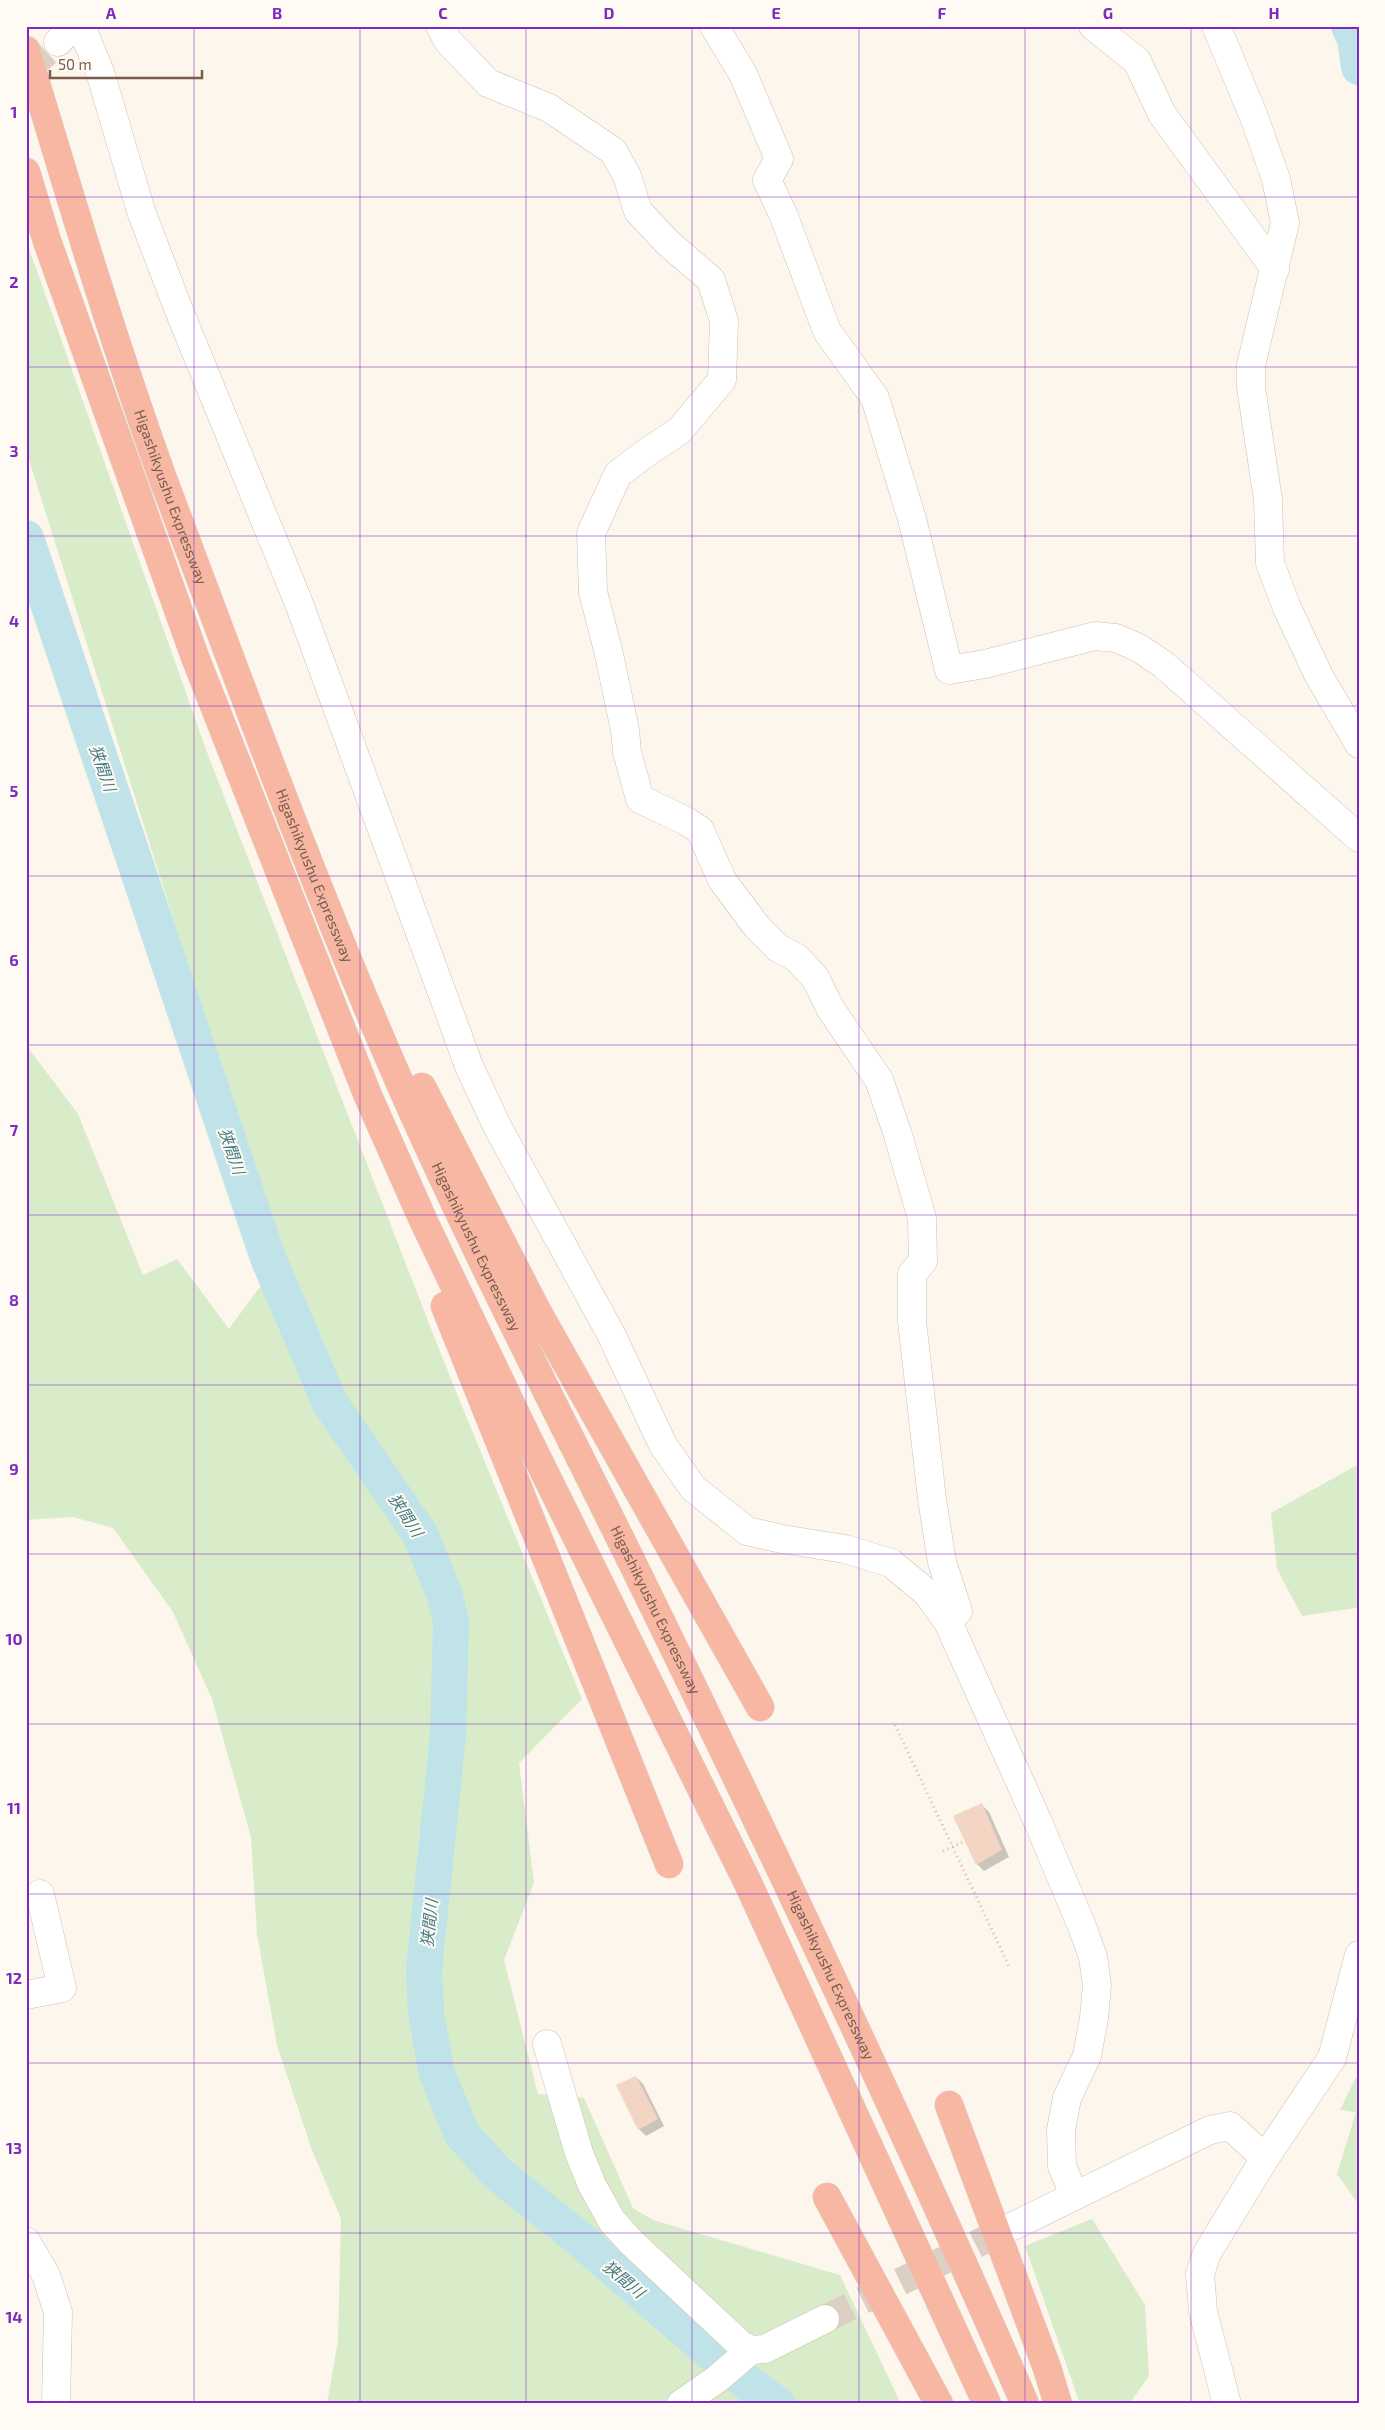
<svg xmlns="http://www.w3.org/2000/svg" width="1385" height="2430" font-family="'Exo 2','Noto Sans JP',sans-serif">
  <style>
    .green { fill: #d8ecc9 }
    .shadow { fill: #0003 }
    .lines { fill: none; stroke-linecap: round; stroke-linejoin: round }
    .river { stroke: #bfe3e8; stroke-width: 36 }
    .building { fill: #f3d5c3 }
    .minor-tunnel { stroke: #dcd0c4; stroke-width: 28; stroke-dasharray: 28 14; stroke-linecap: butt }
    .minor-casing { stroke: #d1beb0; stroke-width: 29 }
    .highway-casing { stroke: #dad1cd; stroke-width: 29 }
    .path { stroke: #d9b8a5; stroke-width: 3; stroke-dasharray: 1 4; stroke-linecap: butt }
    .minor { stroke: #fff; stroke-width: 28 }
    .highway { stroke: #f7b7a3; stroke-width: 28 }
    .grid { fill: none; stroke: #7b2cbf; stroke-width: 1; stroke-opacity: 0.55 }
    .labels { text-anchor: middle; stroke-width: 4; stroke-linejoin: round; paint-order: stroke }
    .street-label { font-size: 15px; fill: #7a5c4d; stroke: #fffaf3 }
    .water-label { font-size: 16px; font-style: italic; fill: #437c86; stroke: #fffaf3 }
    .neatline { fill: none; stroke: #7b2cbf; stroke-width: 2 }
    .grid-label { font-size: 16px; text-anchor: middle; font-weight: bold; fill: #7b2cbf }
  </style>
  <rect width="100%" height="100%" fill="#fdf6ec"/>
  <!-- green -->
  <g class="green">
    <polygon points="26,240 208,755 444,1362 582,1699 519,1763 534,1883 504,1960 538,2094 584,2098 633,2208 653,2220 840,2275 901,2404 327,2404 338,2340 341,2219 312,2150 277,2045 257,1934 251,1837 212,1699 173,1612 113,1528 73,1517 26,1520 26,1045 78,1114 143,1275 177,1259 229,1329 280,1259 26,450"/>
    <polygon points="1359,1464 1359,1610 1356,1608 1302,1616 1277,1569 1271,1513"/>
    <polygon points="1356,2077 1359,2077 1359,2205 1337,2174 1356,2112 1340,2110"/>
    <polygon points="1092,2219 1145,2305 1149,2376 1132,2400 1134,2404 1080,2404 1025,2246"/>
  </g>
  <!-- shadow -->
  <g class="shadow">
    <polygon points="982,1805 989,1812 1009,1857 984,1871 977,1864"/>
    <polygon points="636,2077 643,2084 664,2126 646,2136 639,2129"/>
  </g>
  <g class="lines">
    <!-- river -->
    <g class="river">
      <polyline points="1349,26 1355,39 1359,67"/>
      <polyline points="26,538 268,1258 330,1403 420,1534 445,1596 451,1622 448,1735 424,1970 426,2013 437,2074 462,2134 497,2173 576,2236 737,2375 777,2404"/>
    </g>
  </g>
  <!-- building -->
  <g class="building">
    <polygon points="982,1803 1002,1850 976,1865 953,1816"/>
    <polygon points="636,2076 658,2119 638,2130 616,2085"/>
  </g>
  <g class="lines">
    <!-- minor-tunnel -->
    <g class="minor-tunnel">
      <polyline points="26,71 58,42"/>
      <polyline points="825,2319 1013,2226"/>
    </g>
    <defs>
      <g id="minor">
        <polyline points="81,26 100,72 141,211 178,308 298,601 469,1066 498,1128 611,1334 663,1445 693,1488 747,1531 782,1539 845,1549 891,1563 927,1593 948,1622 1038,1822 1083,1929 1093,1957 1097,1985 1094,2018 1087,2056 1067,2098 1061,2130 1062,2166 1074,2195"/>
        <polyline points="440,26 448,41 488,83 549,108 613,151 627,176 638,211 668,243 711,280 724,321 722,380 679,431 646,453 618,474 591,533 593,592 608,650 625,730 627,752 640,799 686,821 700,830 722,880 757,927 778,948 797,958 816,979 830,1008 879,1080 897,1132 922,1218 923,1261 912,1274 912,1321 932,1499 942,1562 958,1611 948,1622"/>
        <polyline points="714,26 743,74 779,159 767,180 783,214 827,331 875,398 912,519 949,670 985,664 1095,636 1116,638 1139,648 1164,665 1359,838"/>
        <polyline points="1093,26 1137,61 1162,114 1275,269"/>
        <polyline points="1216,26 1254,117 1276,179 1285,223 1251,365 1251,387 1268,500 1270,563 1287,608 1319,676 1359,744"/>
        <polyline points="58,42 73,26"/>
        <polyline points="26,1995 62,1988 40,1894"/>
        <polyline points="547,2044 579,2153 592,2185 612,2221 631,2242 740,2344 751,2350 765,2349 825,2319"/>
        <polyline points="1013,2226 1210,2130 1230,2126 1265,2158"/>
        <polyline points="26,2241 46,2275 58,2312 56,2404"/>
        <polyline points="681,2404 717,2379 751,2350"/>
        <polyline points="1227,2404 1203,2311 1200,2274 1207,2253 1265,2158 1332,2058 1359,1955"/>
      </g>
      <g id="highway">
        <path id="s1" d="M 26,50 C 69,193 112,338 163,479 C 188,547 214,615 240,684 C 291,820 344,956 403,1090 C 479,1262 567,1429 650,1599 C 780,1865 907,2132 1025,2404"/>
        <polyline points="26,172 47,241 195,657 368,1096 424,1222 523,1429 747,1881 987,2404"/>
        <polyline points="422,1087 536,1309 760,1707"/>
        <polyline points="445,1306 669,1864"/>
        <polyline points="949,2105 1047,2368 1058,2404"/>
        <polyline points="827,2197 939,2404"/>
      </g>
    </defs>
    <!-- minor casing -->
    <use href="#minor" class="minor-casing"/>
    <!-- highway casing -->
    <use href="#highway" class="highway-casing"/>
    <!-- path -->
    <g class="path">
      <polyline points="895,1725 1009,1966"/>
      <polyline points="943,1851 965,1841"/>
    </g>
    <!-- minor -->
    <use href="#minor" class="minor"/>
    <!-- highway -->
    <use href="#highway" class="highway"/>
  </g>
  <!-- grid -->
  <path class="grid" d="M 194,26 L 194,2404M 360,26 L 360,2404M 526,26 L 526,2404M 692,26 L 692,2404M 859,26 L 859,2404M 1025,26 L 1025,2404M 1191,26 L 1191,2404M 26,197 L 1359,197M 26,367 L 1359,367M 26,536 L 1359,536M 26,706 L 1359,706M 26,876 L 1359,876M 26,1045 L 1359,1045M 26,1215 L 1359,1215M 26,1385 L 1359,1385M 26,1554 L 1359,1554M 26,1724 L 1359,1724M 26,1894 L 1359,1894M 26,2063 L 1359,2063M 26,2233 L 1359,2233"/>
  <g class="labels">
    <!-- street labels -->
    <g class="street-label">
      <text dy="5" stroke="none"><textPath href="#s1" startOffset="470">Higashikyushu Expressway</textPath></text>
      <text dy="5" stroke="none"><textPath href="#s1" startOffset="875">Higashikyushu Expressway</textPath></text>
      <text dy="5" stroke="none"><textPath href="#s1" startOffset="1280">Higashikyushu Expressway</textPath></text>
      <text dy="5" stroke="none"><textPath href="#s1" startOffset="1685">Higashikyushu Expressway</textPath></text>
      <text dy="5" stroke="none"><textPath href="#s1" startOffset="2090">Higashikyushu Expressway</textPath></text>
    </g>
    <!-- water labels -->
    <g class="water-label">
      <text transform="translate(103 768) rotate(71)" y="6">狭間川</text>
      <text transform="translate(232 1151) rotate(71)" y="6">狭間川</text>
      <text transform="translate(406 1515) rotate(57)" y="6">狭間川</text>
      <text transform="translate(429 1923) rotate(-84)" y="6">狭間川</text>
      <text transform="translate(624 2279) rotate(40)" y="6">狭間川</text>
    </g>
  </g>
  <!-- border -->
  <rect width="1385" height="2430" fill="none" stroke="#fffaf3" stroke-width="55"/>
  <!-- scale -->
  <path d="M50 70v8h152v-8" fill="none" stroke="#7a5c4d" stroke-width="2.5"/>
  <text x="58" y="70" font-size="15" fill="#7a5c4d" stroke="#fffaf3" stroke-width="4" paint-order="stroke">50 m</text>
  <rect x="28" y="28" width="1330" height="2374" class="neatline"/>
  <g class="grid-label">
    <text x="111" y="19">A</text>
    <text x="277" y="19">B</text>
    <text x="443" y="19">C</text>
    <text x="609" y="19">D</text>
    <text x="776" y="19">E</text>
    <text x="942" y="19">F</text>
    <text x="1108" y="19">G</text>
    <text x="1274" y="19">H</text>
    <text x="14" y="118">1</text>
    <text x="14" y="288">2</text>
    <text x="14" y="457">3</text>
    <text x="14" y="627">4</text>
    <text x="14" y="797">5</text>
    <text x="14" y="966">6</text>
    <text x="14" y="1136">7</text>
    <text x="14" y="1306">8</text>
    <text x="14" y="1475">9</text>
    <text x="14" y="1645">10</text>
    <text x="14" y="1814">11</text>
    <text x="14" y="1984">12</text>
    <text x="14" y="2154">13</text>
    <text x="14" y="2323">14</text>
  </g>
</svg>
